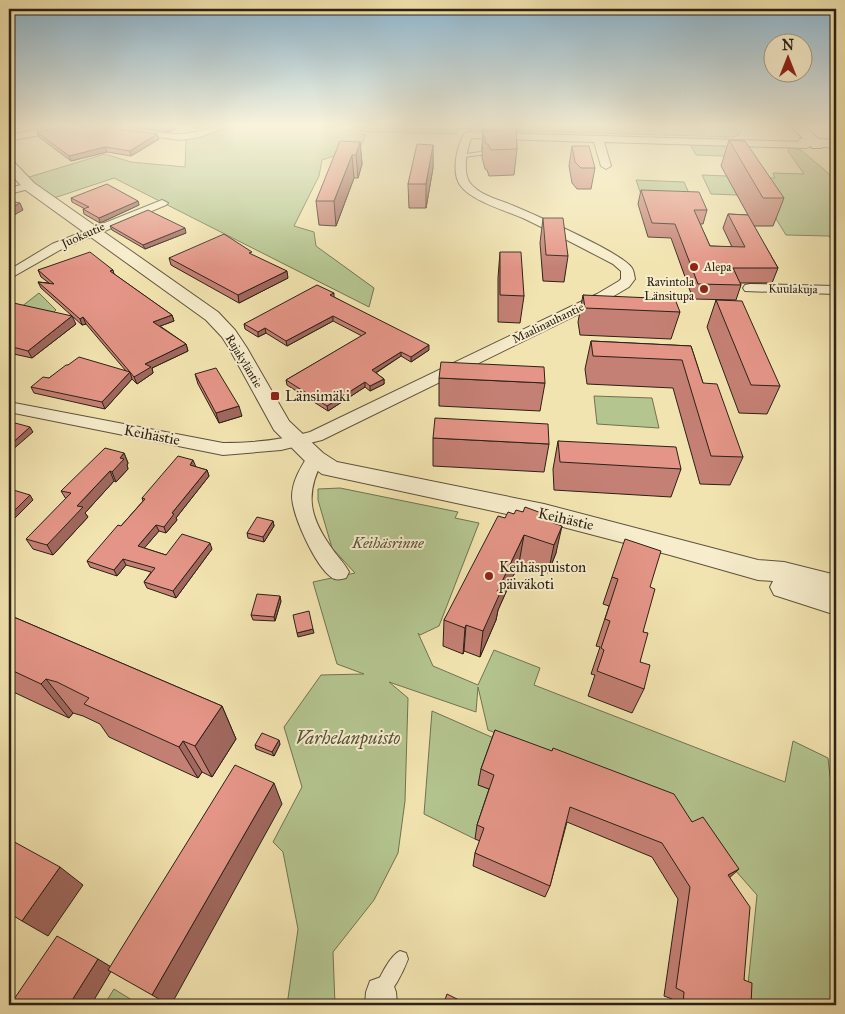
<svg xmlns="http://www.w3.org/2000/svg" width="845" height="1014" font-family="'IM FELL Great Primer',serif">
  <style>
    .green { fill: #b4c590; stroke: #707352 }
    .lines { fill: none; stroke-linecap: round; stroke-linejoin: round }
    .service-casing { stroke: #5e523c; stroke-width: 2 }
    .minor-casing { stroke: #5e523c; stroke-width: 2 }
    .tertiary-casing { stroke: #5e523c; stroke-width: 2 }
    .secondary-casing { stroke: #2c2115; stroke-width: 2 }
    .service { fill: #f7edcc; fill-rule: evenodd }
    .minor { fill: #f7edcc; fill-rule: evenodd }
    .tertiary { fill: #f7edcc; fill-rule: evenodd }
    .secondary { fill: #f7edcc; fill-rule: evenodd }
    .wall { fill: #c48074; stroke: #2c2115 }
    .shaded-wall { fill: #a0685e; stroke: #2c2115 }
    .building { fill: #e49587; stroke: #2c2115 }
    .poi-dot { fill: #8f2418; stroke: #f7edcc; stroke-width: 2 }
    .labels { text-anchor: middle; stroke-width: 4; stroke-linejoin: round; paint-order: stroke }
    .far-street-label { font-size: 12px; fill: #2c2115; stroke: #f7edcc }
    .far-poi-label { font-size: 12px; fill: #2c2115; stroke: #f7edcc; text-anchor: start }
    .poi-label { font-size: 15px; fill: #2c2115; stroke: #f7edcc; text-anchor: start }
    .street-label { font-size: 15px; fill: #2c2115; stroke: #f7edcc }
    .park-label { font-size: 15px; font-style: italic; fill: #55523a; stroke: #f7edcc }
    .near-park-label { font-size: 18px; font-style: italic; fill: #55523a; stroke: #f7edcc }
  </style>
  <rect width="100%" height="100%" fill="#f2e4b0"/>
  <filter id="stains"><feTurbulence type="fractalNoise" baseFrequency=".004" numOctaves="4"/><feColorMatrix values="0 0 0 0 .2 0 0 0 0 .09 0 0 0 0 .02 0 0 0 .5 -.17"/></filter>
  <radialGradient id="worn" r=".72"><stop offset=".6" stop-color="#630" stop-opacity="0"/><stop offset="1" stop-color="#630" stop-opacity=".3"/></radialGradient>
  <!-- green -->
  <g class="green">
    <polygon points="230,126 333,126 366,135 360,148 322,160 319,176 294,226 314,232 316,246 374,288 369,307 114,178 54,198 26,178 105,154 131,162 185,167 186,140"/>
    <polygon points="344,126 746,126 741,129 739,135 733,137 458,129 456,134 370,132 360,131"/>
    <polygon points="690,144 741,145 748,157 696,155"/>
    <polygon points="790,147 801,150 828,173 836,185 836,247 829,236 786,235 762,196 711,194 702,175 775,178 773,173 804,174 788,151"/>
    <polygon points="636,180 684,182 693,202 643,200"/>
    <polygon points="39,293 56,310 52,314 21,307"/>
    <polygon points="594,396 652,398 659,428 597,424"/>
    <polygon points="340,488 458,512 455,518 479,523 439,626 420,635 418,633 433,666 478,685 494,650 540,668 534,685 785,782 793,741 828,758 836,829 836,1005 746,1005 757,895 675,802 488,730 478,687 476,712 389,682 408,698 405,801 398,853 374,900 333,952 335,1005 287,1005 298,929 283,852 273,842 302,787 284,727 321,675 364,674 337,664 313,582 355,573 332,548 318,500 318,489"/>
    <polygon points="432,711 496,739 479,785 491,790 475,839 424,814"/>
    <polygon points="114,989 140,1005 104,1005"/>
  </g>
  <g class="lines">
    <defs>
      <g id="service">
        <polygon points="494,150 497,152 496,153 463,157 460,155"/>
        <path d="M 400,951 L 406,953 L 408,959 C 404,970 392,995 382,999 L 376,997 L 374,991 C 378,980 390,955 400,951 Z"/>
      </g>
      <g id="minor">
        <polygon points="58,126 76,126 71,129 9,141 9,135"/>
        <path d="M 95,126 C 124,124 151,134 180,134 C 197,134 212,125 229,126 L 200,137 L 180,140 L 100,129 Z"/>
        <path d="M 468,132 L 807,142 L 812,145 L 807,148 L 604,142 L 611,166 L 606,169 L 601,166 L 594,142 L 471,138 C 467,149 462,172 470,183 C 479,195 500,200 514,206 C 535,215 621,252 632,268 C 634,271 634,275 635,279 L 629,287 L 607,300 L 322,440 L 281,450 L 223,455 L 9,412 L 9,402 L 223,443 C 253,443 282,440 310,432 L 597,294 L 619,281 L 621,279 L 621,271 L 613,264 C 584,249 556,234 527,220 C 508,211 472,202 460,185 C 451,172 457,145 465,133 Z"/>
        <polygon points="29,183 34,186 33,188 9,194 9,188"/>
        <polygon points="162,200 168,203 166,205 60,250 9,279 9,270 52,244"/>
        <polygon points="750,284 836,286 836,294 745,291 743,288 745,285"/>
        <path d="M 315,452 L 321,454 L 324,458 C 304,494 309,517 333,550 C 338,557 345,564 349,572 L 346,578 C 341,579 336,581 331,577 C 315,565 293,517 292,497 C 292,481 301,467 309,454 Z"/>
        <polygon points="381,977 392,981 396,992 397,1005 365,1005 366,992 370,981"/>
      </g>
      <g id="tertiary">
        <polygon points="804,138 836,140 836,148 800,145 798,142 800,139"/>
        <polygon points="9,161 14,162 34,183 218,312 235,330 247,348 289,421 323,453 337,462 544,504 758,560 784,562 836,575 836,615 774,595 770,587 773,581 758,580 670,555 544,522 322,474 307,463 274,430 229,348 222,337 206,320 24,189 9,172"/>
      </g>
      <polygon id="secondary" points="791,126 805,126 824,145 822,148 812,148"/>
    </defs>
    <!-- service casing -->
    <use href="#service" class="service-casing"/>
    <!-- minor casing -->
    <use href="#minor" class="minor-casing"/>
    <!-- tertiary casing -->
    <use href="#tertiary" class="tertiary-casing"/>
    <!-- secondary casing -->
    <use href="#secondary" class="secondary-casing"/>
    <!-- service -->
    <use href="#service" class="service"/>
    <!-- minor -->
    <use href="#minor" class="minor"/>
    <!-- tertiary -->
    <use href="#tertiary" class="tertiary"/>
    <!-- secondary -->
    <use href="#secondary" class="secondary"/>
  </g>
  <!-- wall -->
  <g class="wall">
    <polygon points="126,126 180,126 170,132"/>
    <polygon points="483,126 516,126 517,149 514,175 489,176 487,170 485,169 482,157"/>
    <polygon points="37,132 159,139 131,156 107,152 71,161 39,137"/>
    <polygon points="729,140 784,198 773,226 754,226 778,268 772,283 740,283 741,285 736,300 693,299 671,238 648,237 638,204 641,190 707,210 703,224 700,224 710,246 732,247 723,228 728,214 748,215 721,166"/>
    <polygon points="360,142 362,164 358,178 354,178 336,226 319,225 316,201"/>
    <polygon points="433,145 433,168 426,208 409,208 408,184"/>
    <polygon points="572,146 595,168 591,189 577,189 572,183 569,166"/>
    <polygon points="71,198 138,201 139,205 100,223 84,214 83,209 85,209 72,202"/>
    <polygon points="543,218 568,256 564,282 543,281 540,243"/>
    <polygon points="110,226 186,233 145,249 112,230"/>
    <polygon points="500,252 524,296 520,323 498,322 498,278"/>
    <polygon points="252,255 288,278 239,303 171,265 169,258"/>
    <polygon points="38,270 113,270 114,274 172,315 174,321 160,326 186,344 188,351 152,368 153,373 137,384 132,379 105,409 34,393 31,387 49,378 68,365 126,371 86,324 82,325 41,288 38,282 49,283 41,277"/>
    <polygon points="334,293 334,297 429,350 411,362 401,356 376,373 384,379 384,384 370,391 365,387 328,411 287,385 286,380 362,336 333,321 287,346 266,333 258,337 245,329 244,324"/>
    <polygon points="583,295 680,312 671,339 580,335 578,322"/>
    <polygon points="716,300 780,386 767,414 739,413 707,327"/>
    <polygon points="9,302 76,324 32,358 9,353"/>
    <polygon points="591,341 691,346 703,383 743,457 730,485 700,484 673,388 587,384 585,369"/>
    <polygon points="195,374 242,416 219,423 198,384"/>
    <polygon points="439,378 545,383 540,411 439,406"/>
    <polygon points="433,438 549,444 544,472 433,466"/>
    <polygon points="558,441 681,469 671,497 554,490 553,469"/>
    <polygon points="124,453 128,463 127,465 128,469 116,482 114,481 85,513 88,517 53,555 33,549 26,539 66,499 61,491"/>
    <polygon points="196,467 207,470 209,476 176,518 177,520 166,533 159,531 144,548 166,555 212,549 176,598 147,588 144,582 151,572 126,565 117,576 90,567 87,561 121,526 143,501 142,498"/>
    <polygon points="523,512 555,518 554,523 556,553 548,573 519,563 498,610 496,620 480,657 464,651 463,654 443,646 444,620 505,518 514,514"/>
    <polygon points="273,521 274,526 264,542 248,538 247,533"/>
    <polygon points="612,577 650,587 643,632 640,662 644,689 632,713 588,696 595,675 591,674 600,647 596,646 609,606 603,604"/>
    <polygon points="281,601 275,621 253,620 251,615"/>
    <polygon points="9,615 222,706 236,739 212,777 202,772 198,778 109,737 100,724 83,716 73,713 69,718 9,690"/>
    <polygon points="495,730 730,878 744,980 751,1005 671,1005 672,999 664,996 678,899 652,857 567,822 550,886 545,897 473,866 475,853 480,841 475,839 477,825 489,789 478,785 481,769"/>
    <polygon points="280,744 274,756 256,749 255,745"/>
  </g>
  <!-- shaded-wall -->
  <g class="shaded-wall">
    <polygon points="169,126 180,126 170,132"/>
    <polygon points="194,126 205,126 195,129"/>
    <polygon points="484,126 496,126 495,148 488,144 483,132 482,150"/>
    <polygon points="157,134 159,139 131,156 130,151"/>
    <polygon points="360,142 362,164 358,178 356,155"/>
    <polygon points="433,145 433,168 426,208 426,184"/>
    <polygon points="105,147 107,152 71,161 69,156"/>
    <polygon points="352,155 354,178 336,226 334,201"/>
    <polygon points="138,201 139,205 100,223 99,218"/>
    <polygon points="20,203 23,210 9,218 9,209"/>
    <polygon points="185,228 186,233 145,249 143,245"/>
    <polygon points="287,271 288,278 239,303 238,295"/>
    <polygon points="172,315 174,321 155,328 153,322"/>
    <polygon points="72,316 76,324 32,358 28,351"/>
    <polygon points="333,316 333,321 287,346 286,341"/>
    <polygon points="83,317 86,324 82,325 80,319"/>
    <polygon points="265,328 266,333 258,337 258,332"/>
    <polygon points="186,344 188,351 152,368 153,373 137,384 134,377 145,364"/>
    <polygon points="429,345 429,350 411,362 411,357"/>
    <polygon points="401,352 401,356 372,375 372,370"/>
    <polygon points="130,372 132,379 105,409 102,402"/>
    <polygon points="9,373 10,373 14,380 9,385"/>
    <polygon points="384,379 384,384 370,391 370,386"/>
    <polygon points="365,382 365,387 328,411 327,406"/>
    <polygon points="239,406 242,416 219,423 216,413"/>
    <polygon points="30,427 33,432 11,451 9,446"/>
    <polygon points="124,453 128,463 127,465 128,469 116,482 112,472 120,458"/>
    <polygon points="193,460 196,467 190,465"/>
    <polygon points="207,470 209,476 176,518 177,520 166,533 164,527 172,513"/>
    <polygon points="110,471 114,481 85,513 88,517 53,555 47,545 77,506"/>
    <polygon points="30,495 33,500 9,524 9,516"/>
    <polygon points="273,521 274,526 264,542 263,537"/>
    <polygon points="156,525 159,531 141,552 138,546"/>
    <polygon points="562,526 556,553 548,573 554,545"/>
    <polygon points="524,535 519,563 498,610 496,620 480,657 483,631 497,592"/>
    <polygon points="210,543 212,549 176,598 173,591"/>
    <polygon points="123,559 126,565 117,576 114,570"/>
    <polygon points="280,596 281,601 275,621 274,617"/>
    <polygon points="466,625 464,651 463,654 465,628"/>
    <polygon points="313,629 314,633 298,637 297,633"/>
    <polygon points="46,679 73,713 69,718 41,684"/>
    <polygon points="222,706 236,739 212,777 195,746"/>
    <polygon points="279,740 280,744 274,756 272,752"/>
    <polygon points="183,741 202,772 198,778 179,747"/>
    <polygon points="274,783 282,804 171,1005 169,1005 152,995"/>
    <polygon points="60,867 83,885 48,936 22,921"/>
    <polygon points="739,869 725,882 728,875"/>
    <polygon points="98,959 113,968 91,1005 69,1005"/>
  </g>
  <!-- building -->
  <g class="building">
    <polygon points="67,126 98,126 157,134 130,151 105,147 69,156 37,132"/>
    <polygon points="500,126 516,126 517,149 491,150 488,144 486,144 483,132 499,130 502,127"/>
    <polygon points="729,140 745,141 784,198 763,198"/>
    <polygon points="340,141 360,142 356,155 352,155 334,201 316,201"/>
    <polygon points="417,144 433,145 426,184 408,184"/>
    <polygon points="572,146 589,146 595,168 581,168 575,162"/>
    <polygon points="107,184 138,201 99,218 83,209 89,207 71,198"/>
    <polygon points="641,190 699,192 707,210 694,210 710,246 745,247 728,214 748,215 778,268 733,268 741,285 698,284 675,224 652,223"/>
    <polygon points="9,201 20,203 9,209"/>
    <polygon points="148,210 185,228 143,245 110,226"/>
    <polygon points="543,218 563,218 568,256 546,255"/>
    <polygon points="224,234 252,252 249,253 287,271 238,295 169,258"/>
    <polygon points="90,252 113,270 110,271 172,315 153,322 186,344 145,364 151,367 134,377 130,372 102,402 31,387 43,377 49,378 66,365 68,365 79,357 130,372 83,317 80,319 38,282 54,284 38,270"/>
    <polygon points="500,252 521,252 524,296 500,295"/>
    <polygon points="317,285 334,293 330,295 429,345 411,357 401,352 372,370 384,379 370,386 365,382 327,406 286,380 366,333 333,316 286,341 265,328 258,332 244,324"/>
    <polygon points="583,295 675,299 680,312 585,308"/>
    <polygon points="716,300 742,301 780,386 751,385"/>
    <polygon points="9,302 72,316 28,351 9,346"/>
    <polygon points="591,341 691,346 703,383 717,384 743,457 711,456 682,360 593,356"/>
    <polygon points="441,362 544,367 545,383 439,378"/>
    <polygon points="216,368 239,406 216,413 195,374"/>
    <polygon points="435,418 548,424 549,444 433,438"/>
    <polygon points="15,423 30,427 9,446 9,429"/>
    <polygon points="558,441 676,447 681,469 560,462"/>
    <polygon points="105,448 124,453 120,458 124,459 112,472 110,471 77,506 83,507 47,545 26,539 71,493 61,491"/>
    <polygon points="178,456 193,460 190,465 207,470 172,513 174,514 164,527 156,525 138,546 166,555 182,534 210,543 173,591 144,582 155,568 123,559 114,570 87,561 118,525 121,526 145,499 142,498"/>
    <polygon points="10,489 30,495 9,516 9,491"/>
    <polygon points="525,507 555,518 553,523 562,526 554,545 524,535 497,592 500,593 483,631 466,625 465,628 444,620 498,516 505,518 508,512 514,514 516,510 523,512"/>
    <polygon points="257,517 273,521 263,537 247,533"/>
    <polygon points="625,539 661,551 650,587 655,589 643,632 648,633 640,662 650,665 644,689 597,671 604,650 601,648 610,621 605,619 618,579 612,577"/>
    <polygon points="257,594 280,596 274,617 251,615"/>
    <polygon points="309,611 313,629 297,633 293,615"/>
    <polygon points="9,615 222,706 195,746 183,741 179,747 84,704 89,698 57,682 46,679 41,684 9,669"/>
    <polygon points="495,730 552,751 553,748 674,794 692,822 703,817 739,869 728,875 750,907 744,980 752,983 751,1005 683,1005 684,992 676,988 690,887 662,843 570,807 550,886 475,853 484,828 477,825 494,775 481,769"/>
    <polygon points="262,733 279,740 272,752 255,745"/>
    <polygon points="235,765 274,783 152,995 108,970"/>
    <polygon points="9,839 60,867 22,921 9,913"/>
    <polygon points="57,936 98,959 69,1005 10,1005"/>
    <polygon points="447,994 463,1002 462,1005 443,1005"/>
  </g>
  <!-- sky -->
  <linearGradient id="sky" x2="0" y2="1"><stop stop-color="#8bb7d4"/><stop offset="0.47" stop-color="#f9f3db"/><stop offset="1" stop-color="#f9f3db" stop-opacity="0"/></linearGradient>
  <rect width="845" height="268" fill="url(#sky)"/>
  <!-- markers -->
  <g class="poi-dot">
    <circle cx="694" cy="267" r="5"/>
    <circle cx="704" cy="289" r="5"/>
    <rect x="270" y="391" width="10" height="10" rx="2.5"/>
    <circle cx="489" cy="576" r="5"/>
  </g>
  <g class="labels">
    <!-- far-street labels -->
    <g class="far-street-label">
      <text transform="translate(83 235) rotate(-24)" y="4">Juoksutie</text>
      <text transform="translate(793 289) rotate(1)" y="4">Kuulakuja</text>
      <text transform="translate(548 323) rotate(-26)" y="4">Maalinauhantie</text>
      <text transform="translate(244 361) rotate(59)" y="4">Rajakyläntie</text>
    </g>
    <!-- far-poi labels -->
    <g class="far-poi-label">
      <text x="704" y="271">Alepa</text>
      <text x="694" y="286" text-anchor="end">Ravintola<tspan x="694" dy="14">Länsitupa</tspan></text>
    </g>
    <!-- poi labels -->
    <g class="poi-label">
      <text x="285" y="401">Länsimäki</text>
      <text x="499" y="572">Keihäspuiston<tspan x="499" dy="17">päiväkoti</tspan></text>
    </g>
    <!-- street labels -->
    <g class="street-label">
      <text transform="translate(152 435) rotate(11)" y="5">Keihästie</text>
      <text transform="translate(566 519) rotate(13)" y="5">Keihästie</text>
    </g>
    <!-- park labels -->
    <g class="park-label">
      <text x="388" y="548">Keihäsrinne</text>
    </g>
    <!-- near-park labels -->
    <g class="near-park-label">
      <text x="348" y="744">Varhelanpuisto</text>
    </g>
  </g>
  <!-- margin -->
  <rect width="845" height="1014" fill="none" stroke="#f2e4b0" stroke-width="30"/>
  <rect x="10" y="10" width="825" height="994" fill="none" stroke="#2c2115" stroke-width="2.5"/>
  <rect x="15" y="15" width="815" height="984" fill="none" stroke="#2c2115"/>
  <!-- north arrow -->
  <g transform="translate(788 58)"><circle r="24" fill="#f7edcc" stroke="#a69b83"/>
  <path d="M0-4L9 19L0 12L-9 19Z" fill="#8f2418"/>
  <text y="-8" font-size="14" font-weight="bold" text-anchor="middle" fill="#2c2115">N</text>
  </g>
  <rect width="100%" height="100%" filter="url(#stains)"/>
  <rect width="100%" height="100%" fill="url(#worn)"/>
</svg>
